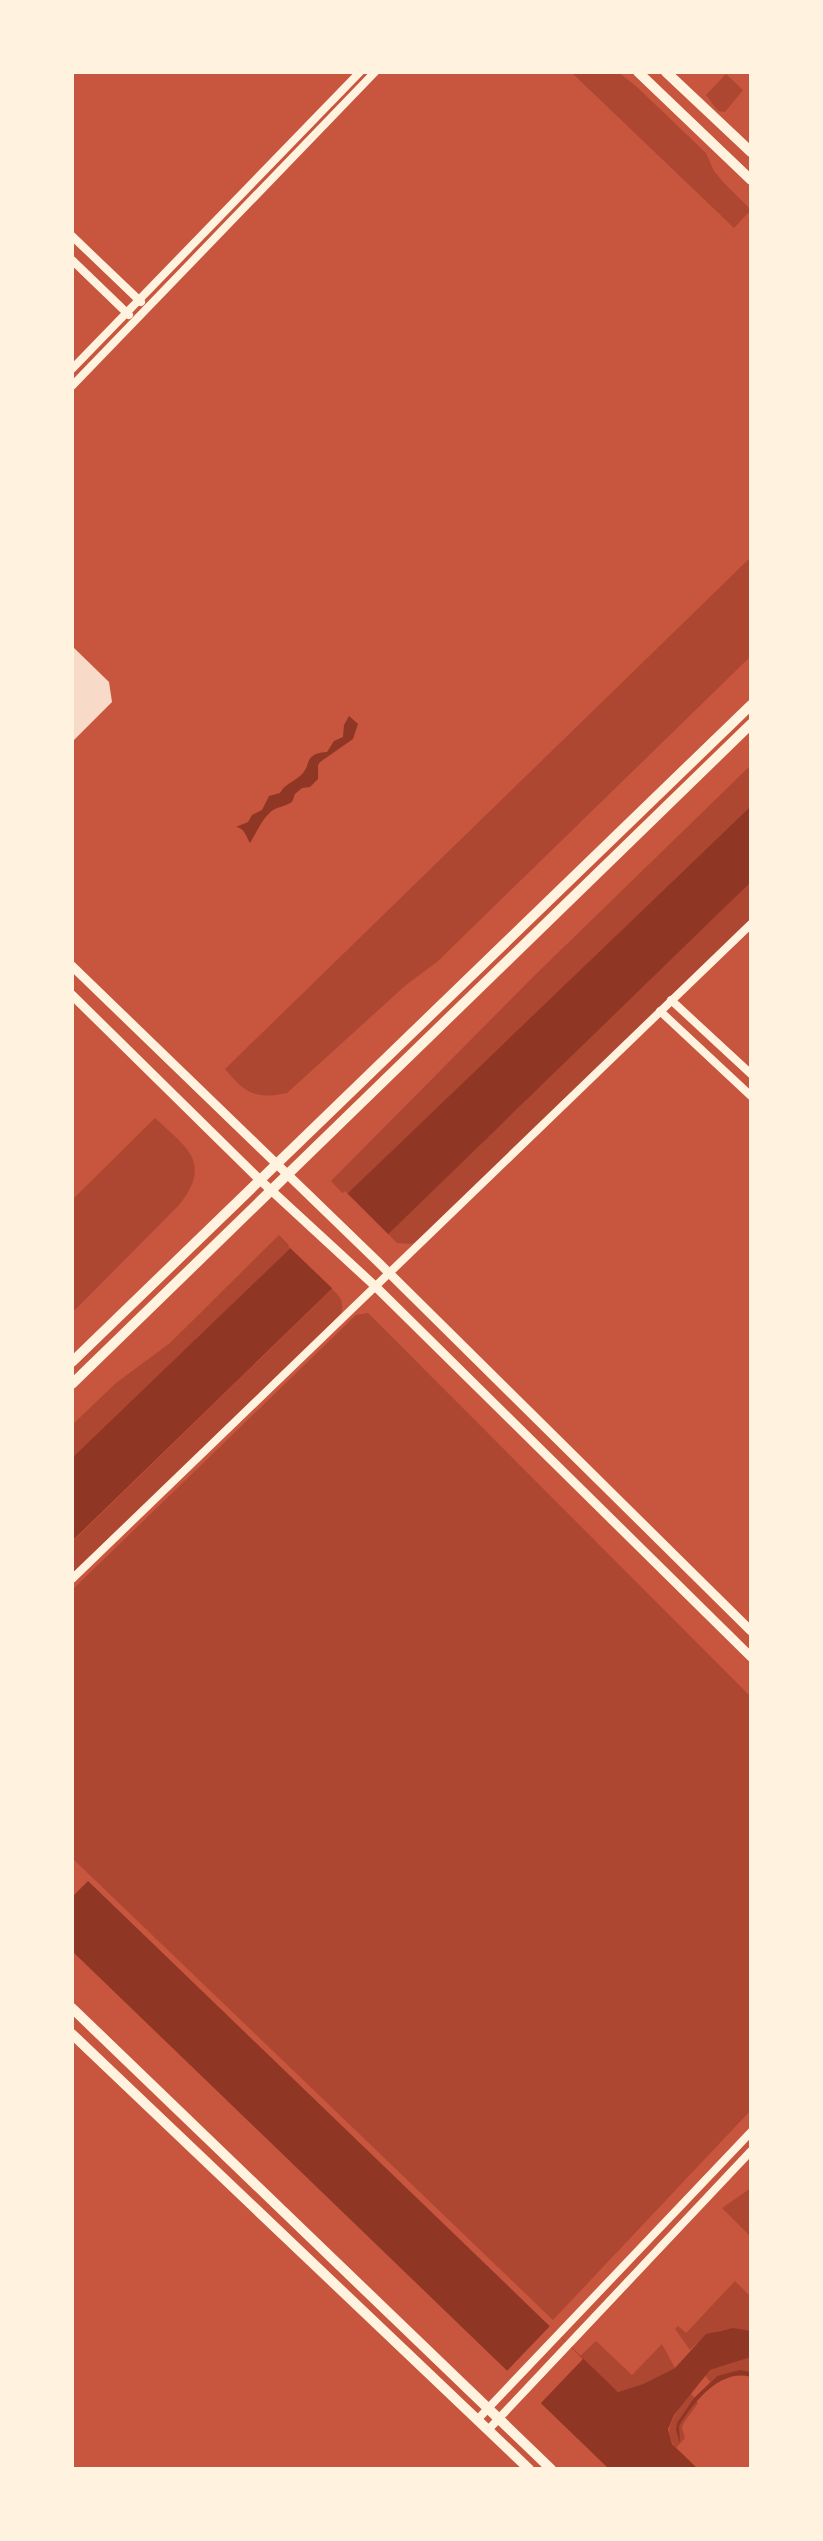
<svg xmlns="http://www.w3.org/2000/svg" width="823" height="2541" font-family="Roboto,sans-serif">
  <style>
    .green { fill: #ae4732 }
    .water { fill: #8f3625 }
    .pier { fill: #c8553d }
    .building { fill: #f7dbc8 }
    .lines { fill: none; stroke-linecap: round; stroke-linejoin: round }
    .tertiary { stroke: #fff3e0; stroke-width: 8 }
    .secondary { stroke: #fff3e0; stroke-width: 9 }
    .primary { stroke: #fff3e0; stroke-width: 10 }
    .trunk { stroke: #fff3e0; stroke-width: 10 }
  </style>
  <rect width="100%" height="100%" fill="#c8553d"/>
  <!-- green -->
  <g class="green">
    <polygon points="571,72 618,72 637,87 706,153 714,171 723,182 751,210 734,228"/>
    <polygon points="726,74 743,90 725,112 718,111 706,95"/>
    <path d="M 751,557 L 751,656 L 437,962 L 406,985 L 287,1093 C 255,1100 245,1093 225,1069 Z"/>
    <polygon points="751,765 751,806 345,1196 331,1181 534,976"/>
    <polygon points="751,882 751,920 419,1240 412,1244 397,1243 388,1234"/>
    <path d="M 155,1118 C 187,1148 212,1162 180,1204 L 72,1313 L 72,1200 Z"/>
    <polygon points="279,1235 292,1248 72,1458 72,1425 116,1383 170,1343"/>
    <path d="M 332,1289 C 341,1297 344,1302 341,1314 L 72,1574 L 72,1542 Z"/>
    <polygon points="368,1313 751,1697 751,2110 553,2320 72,1858 72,1590 356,1315"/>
    <polygon points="751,2188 751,2237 722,2208"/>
    <path d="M 735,2281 L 751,2297 L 751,2331 C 722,2326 710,2330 690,2350 L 675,2329 L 678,2326 L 686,2333 Z"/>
    <polygon points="596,2341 632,2375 662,2344 675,2368 643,2384 618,2392 580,2356"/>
    <polygon points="751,2357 751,2372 717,2376 710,2382 705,2375 710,2370"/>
    <path d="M 690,2392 L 698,2403 L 683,2424 L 682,2428 L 685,2438 L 676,2448 C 659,2426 680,2411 690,2392 Z"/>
  </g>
  <!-- water -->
  <g class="water">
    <path d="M 349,716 L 358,724 L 353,739 L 320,762 L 318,765 L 318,779 L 310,787 L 302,788 L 295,794 L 292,802 C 286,806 278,807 273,810 C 262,818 257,832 250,843 C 246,837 245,828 236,827 L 248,822 L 252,815 L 262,810 L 269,796 L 280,793 C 285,784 292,783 300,776 C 313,765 302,754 327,752 L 334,741 L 343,737 L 344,725 Z"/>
    <polygon points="751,806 751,882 72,1541 72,1458"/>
    <polygon points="88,1881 618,2392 643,2384 675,2368 706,2334 733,2328 751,2331 751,2357 710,2370 674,2415 668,2429 672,2444 698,2469 609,2469 72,1951 72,1897"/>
    <path d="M 740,2370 L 751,2372 L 751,2377 C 720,2368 693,2403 679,2426 L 680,2443 L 676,2430 L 677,2423 L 694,2398 L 717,2376 Z"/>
  </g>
  <!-- pier -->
  <g class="pier">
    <polygon points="345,1191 391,1237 335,1291 288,1246"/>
    <polygon points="550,2326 583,2359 539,2405 505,2373"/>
  </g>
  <!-- building -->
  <polygon class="building" points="72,646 109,682 112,702 72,742"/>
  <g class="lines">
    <!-- tertiary -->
    <g class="tertiary">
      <polyline points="72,236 141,302"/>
      <polyline points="72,260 129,315"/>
      <polyline points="72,369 360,72"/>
      <polyline points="72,386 375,72"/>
      <polyline points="671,1000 751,1074"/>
      <polyline points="660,1011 751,1096"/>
      <polyline points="72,1579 751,924"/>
      <polyline points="477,2420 751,2132"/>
      <polyline points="488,2430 751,2151"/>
    </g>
    <!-- secondary -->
    <g class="secondary">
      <polyline points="72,966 378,1262 751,1631"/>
      <polyline points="72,995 260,1180 375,1286 751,1657"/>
    </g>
    <!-- primary -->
    <g class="primary">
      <polyline points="638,72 751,180"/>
      <polyline points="666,72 751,152"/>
      <polyline points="72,2008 551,2469"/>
      <polyline points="72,2034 529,2469"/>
    </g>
    <!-- trunk -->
    <g class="trunk">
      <polyline points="72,1362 751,705"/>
      <polyline points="72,1384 751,724"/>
    </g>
  </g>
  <!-- border -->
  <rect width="823" height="2541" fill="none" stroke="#fff3e0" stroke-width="148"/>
</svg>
